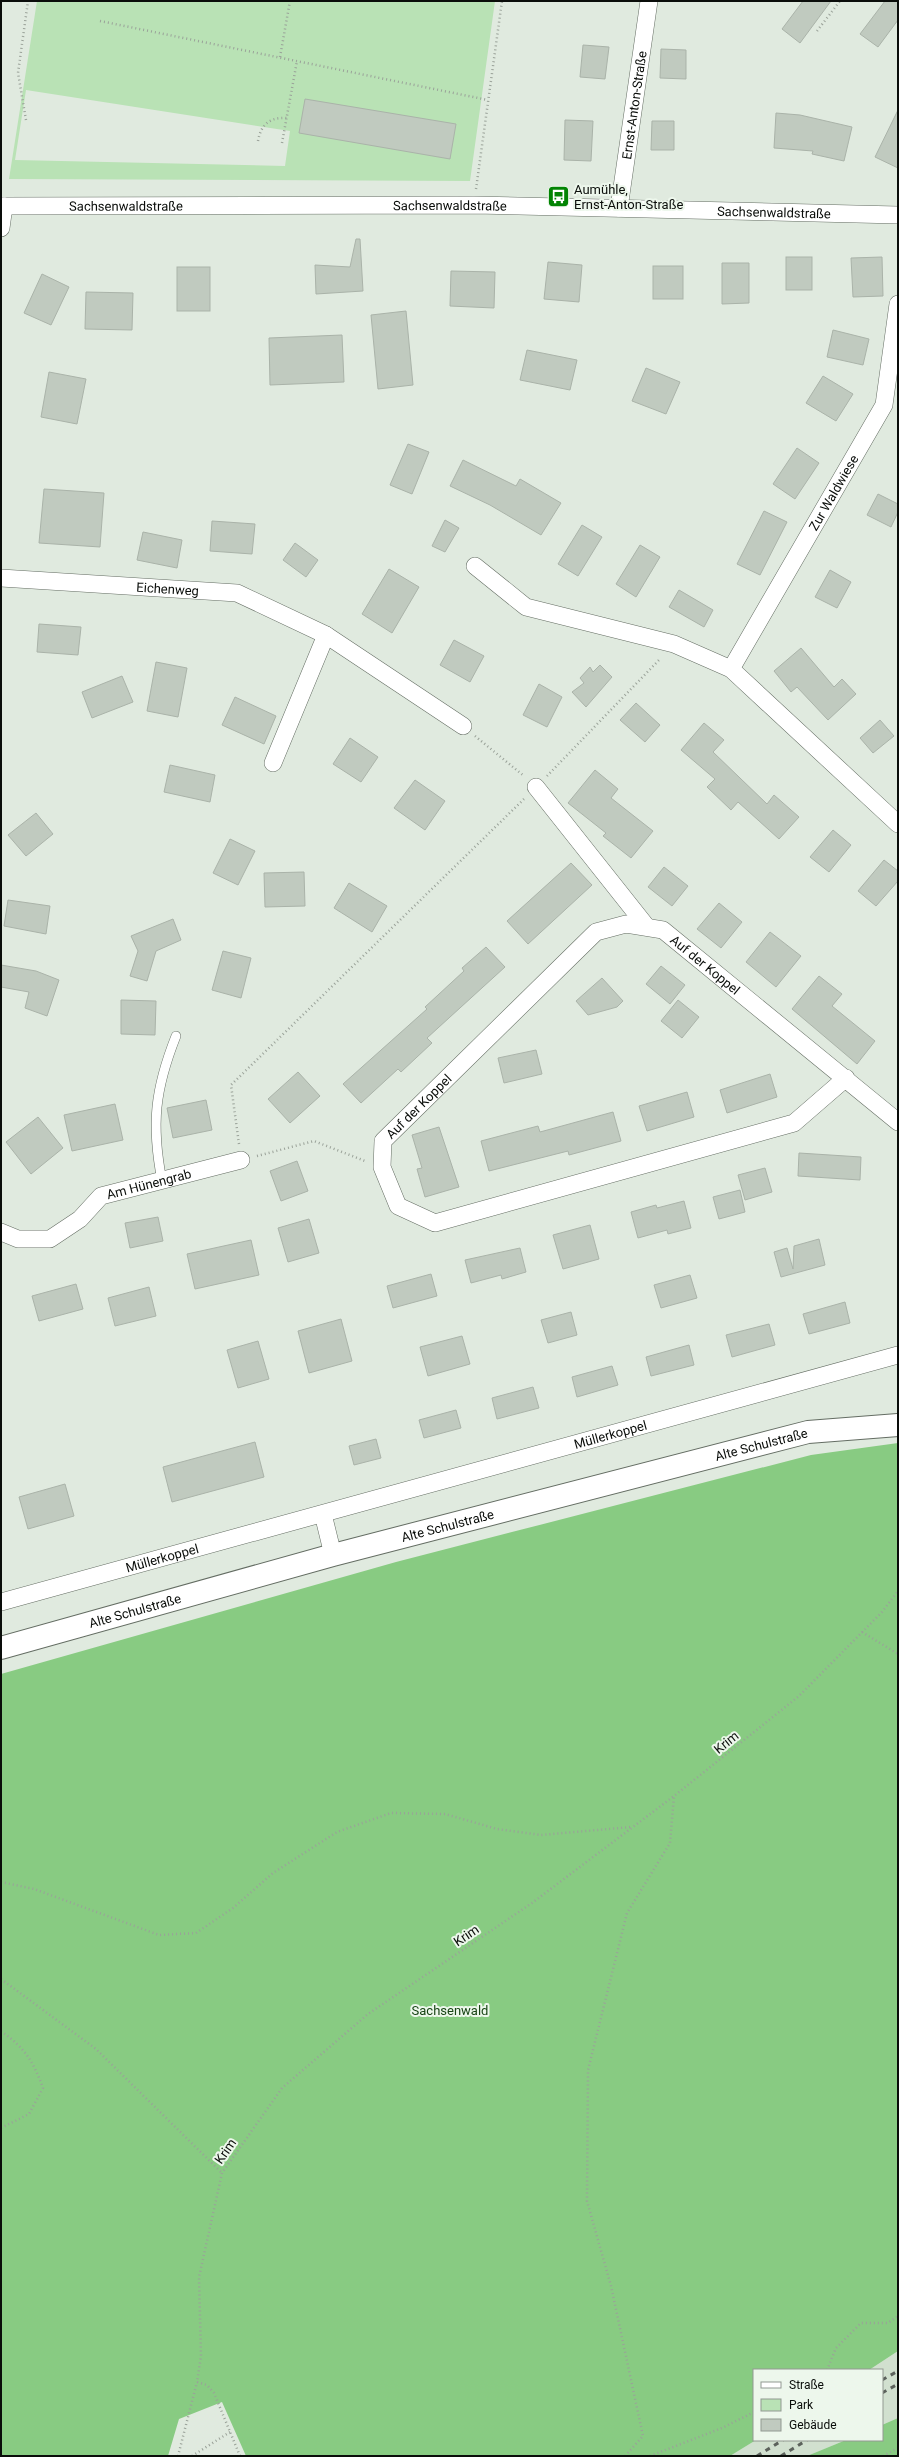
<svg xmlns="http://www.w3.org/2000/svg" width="899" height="2457" font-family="Roboto,sans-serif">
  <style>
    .built { fill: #d1e0cf }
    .green { fill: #b9e2b5; fill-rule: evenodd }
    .forest { fill: #88cb82 }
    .building { fill: #c0cabf; stroke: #aab3a9 }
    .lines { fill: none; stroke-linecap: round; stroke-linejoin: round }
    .service-casing { stroke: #646d63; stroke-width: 10 }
    .minor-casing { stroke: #646d63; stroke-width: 18 }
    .secondary-casing { stroke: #646d63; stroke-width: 24 }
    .path { stroke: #9aa299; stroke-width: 2.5; stroke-dasharray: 1 3; stroke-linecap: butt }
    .service { stroke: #fff; stroke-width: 9 }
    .minor { stroke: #fff; stroke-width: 17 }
    .secondary { stroke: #fff; stroke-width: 22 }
    .rail { stroke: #5c625c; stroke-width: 3; stroke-dasharray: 5 5; stroke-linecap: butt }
    .labels { text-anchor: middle; stroke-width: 4; stroke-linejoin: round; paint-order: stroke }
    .street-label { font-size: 13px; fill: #0a0d0a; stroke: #edf7ec }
    .poi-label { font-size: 13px; fill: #0a0d0a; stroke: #edf7ec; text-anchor: start }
    .park-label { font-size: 13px; fill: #184515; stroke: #edf7ec }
  </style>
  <rect width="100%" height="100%" fill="#e0eadf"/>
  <!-- built -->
  <g class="built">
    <polygon points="898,2351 898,2418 882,2425 882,2370 869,2370"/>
    <polygon points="756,2440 846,2440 807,2456 730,2456"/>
  </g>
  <!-- green -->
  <path class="green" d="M 37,1 L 495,1 L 470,181 L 9,179 ZM 26,90 L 290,131 L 285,166 L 15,160 Z"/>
  <!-- forest -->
  <g class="forest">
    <polygon points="898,1443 898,2351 869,2370 754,2370 754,2440 756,2440 730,2456 246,2456 222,2402 179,2419 168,2456 1,2456 1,1674 396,1562 811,1455"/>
    <polygon points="898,2418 898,2456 807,2456 846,2440 882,2440 882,2425"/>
  </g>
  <!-- building -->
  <g class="building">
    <polygon points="803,1 831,1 800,43 782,29"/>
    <polygon points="885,1 898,1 898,20 878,47 860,34"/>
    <polygon points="583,45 609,47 605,79 580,77"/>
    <polygon points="661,49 686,50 686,79 660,78"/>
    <polygon points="305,99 456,124 450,159 299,133"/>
    <polygon points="898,110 898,168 875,157"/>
    <polygon points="776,113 800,115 852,127 844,161 812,154 813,151 774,148"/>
    <polygon points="565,120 593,121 591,161 564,160"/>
    <polygon points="652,121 674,121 674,150 651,150"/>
    <polygon points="356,239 360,239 363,291 316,294 315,265 350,267"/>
    <rect x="786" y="257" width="26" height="33"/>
    <polygon points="882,257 883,296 853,297 851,258"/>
    <polygon points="548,262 582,265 579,302 544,299"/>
    <polygon points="722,263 749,263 749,303 722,304"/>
    <rect x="653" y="266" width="30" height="33"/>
    <rect x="177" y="267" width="33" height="44"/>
    <polygon points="451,271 495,272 494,308 450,306"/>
    <polygon points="42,274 69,287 51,325 24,313"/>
    <polygon points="86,292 133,293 132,330 85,329"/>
    <polygon points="406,311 413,385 378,389 371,315"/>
    <polygon points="833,330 869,339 863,365 827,357"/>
    <polygon points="342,335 344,382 270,385 269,338"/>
    <polygon points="527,350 577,360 570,390 520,380"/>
    <polygon points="646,368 680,382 666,414 632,401"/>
    <polygon points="49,372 86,379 77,424 41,417"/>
    <polygon points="823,376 853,394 836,421 806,403"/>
    <polygon points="408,444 429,452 412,494 390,485"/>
    <polygon points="797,448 819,463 795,499 773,484"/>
    <polygon points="463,460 516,486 520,479 561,503 541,535 490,505 450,486"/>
    <polygon points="44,489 104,493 100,547 39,543"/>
    <polygon points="878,494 898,504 898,512 891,527 867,515"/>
    <polygon points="764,511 787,522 760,575 737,564"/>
    <polygon points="445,520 459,528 445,552 432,546"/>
    <polygon points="212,521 255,524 252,554 210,551"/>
    <polygon points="582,525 602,537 578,576 558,564"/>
    <polygon points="143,532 182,540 177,568 137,560"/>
    <polygon points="295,543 318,560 306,577 283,560"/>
    <polygon points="640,545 660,557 636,597 616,584"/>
    <polygon points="389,569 419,587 392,633 362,614"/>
    <polygon points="830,570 851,582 837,608 815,597"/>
    <polygon points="679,590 713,610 704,627 669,607"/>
    <polygon points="39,624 81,627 78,655 37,652"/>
    <polygon points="454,640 484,656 470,682 440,665"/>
    <polygon points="801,648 834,687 842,679 856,694 828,720 797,687 791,692 774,671"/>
    <polygon points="156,662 187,668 178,717 147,711"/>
    <polygon points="600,665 612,677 586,707 572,692 584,683 580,678 590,667 593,672"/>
    <polygon points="122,676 133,702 92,718 82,692"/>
    <polygon points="539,684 562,697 547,727 523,715"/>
    <polygon points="235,697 276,716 264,744 222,725"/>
    <polygon points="636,703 660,725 645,742 620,720"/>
    <polygon points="880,720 894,736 873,753 860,738"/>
    <polygon points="704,723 724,740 713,752 767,804 774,795 799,817 779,839 738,802 731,810 707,787 715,779 681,750"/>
    <polygon points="350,738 378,757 361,782 333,764"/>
    <polygon points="170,765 215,775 210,802 164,792"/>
    <polygon points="595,770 618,789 611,798 653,831 631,858 603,836 606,833 568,803"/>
    <polygon points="415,780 445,801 425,830 394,808"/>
    <polygon points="36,813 53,834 26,856 8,835"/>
    <polygon points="833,830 851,845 829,872 810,857"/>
    <polygon points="230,839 255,851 238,885 213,873"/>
    <polygon points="884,860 898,871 898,881 876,906 858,891"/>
    <polygon points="571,863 592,885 528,944 507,921"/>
    <polygon points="664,867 688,886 672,906 648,887"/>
    <polygon points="304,872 305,906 265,907 264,873"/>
    <polygon points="349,883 387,906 372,932 334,908"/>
    <polygon points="8,900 50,906 46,934 4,926"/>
    <polygon points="719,903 742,922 721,948 697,929"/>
    <polygon points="173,919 181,940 156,951 147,981 130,976 138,951 131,936"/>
    <polygon points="770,932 801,956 776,987 746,962"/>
    <polygon points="486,947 505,967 427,1038 432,1043 401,1072 398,1069 361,1103 343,1084 427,1009 425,1007 464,971 462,968"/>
    <polygon points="223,951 251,958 241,998 212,990"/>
    <polygon points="1,965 36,971 59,980 47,1016 25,1008 29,992 1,987"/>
    <polygon points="661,966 685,985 670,1004 646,984"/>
    <polygon points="819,976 842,994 832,1006 875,1041 857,1064 792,1009"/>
    <polygon points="602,978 623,1001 617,1007 588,1015 576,1001"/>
    <polygon points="121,1000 156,1001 155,1035 121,1034"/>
    <polygon points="678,1000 699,1017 682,1038 661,1021"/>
    <polygon points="536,1050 542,1074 504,1083 498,1058"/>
    <polygon points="298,1072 320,1096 290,1123 268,1099"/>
    <polygon points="770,1074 777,1097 727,1113 720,1090"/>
    <polygon points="687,1092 694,1117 647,1131 639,1106"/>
    <polygon points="206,1100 212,1130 173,1138 167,1108"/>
    <polygon points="115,1104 123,1140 72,1151 64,1115"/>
    <polygon points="613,1112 621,1141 569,1155 568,1151 489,1171 481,1141 538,1126 540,1132"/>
    <polygon points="38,1117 63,1148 31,1174 6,1142"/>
    <polygon points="439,1127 459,1187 425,1197 417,1169 422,1168 412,1135"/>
    <polygon points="799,1153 861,1157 860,1180 798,1176"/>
    <polygon points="297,1161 308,1191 281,1201 270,1171"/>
    <polygon points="765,1168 772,1192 745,1200 738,1175"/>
    <polygon points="740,1190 745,1212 719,1219 713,1197"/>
    <polygon points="684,1201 691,1228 668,1234 667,1230 638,1238 631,1212 656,1205 657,1208"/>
    <polygon points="158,1217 163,1241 130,1248 125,1223"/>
    <polygon points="309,1219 319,1253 288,1262 278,1228"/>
    <polygon points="590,1225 599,1259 563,1269 553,1235"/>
    <polygon points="819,1239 825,1265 781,1277 774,1252 787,1248 793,1269 794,1246"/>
    <polygon points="251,1240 259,1275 195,1289 187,1254"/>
    <polygon points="520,1248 526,1272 502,1279 501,1275 471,1283 465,1260"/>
    <polygon points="431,1274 437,1296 393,1308 387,1286"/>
    <polygon points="690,1275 697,1298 661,1308 654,1285"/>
    <polygon points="76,1284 83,1309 39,1321 32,1296"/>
    <polygon points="149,1287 156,1316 115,1326 108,1298"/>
    <polygon points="845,1302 850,1323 809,1334 803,1314"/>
    <polygon points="571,1312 577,1335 548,1343 541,1320"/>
    <polygon points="341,1319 352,1361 309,1373 298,1331"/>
    <polygon points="769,1324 775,1345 732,1357 726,1335"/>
    <polygon points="462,1336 470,1364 428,1376 420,1347"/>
    <polygon points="258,1341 269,1379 238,1388 227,1350"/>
    <polygon points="689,1345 694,1365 651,1376 646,1357"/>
    <polygon points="612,1366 618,1385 577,1397 572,1377"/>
    <polygon points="533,1387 539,1408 497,1419 492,1398"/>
    <polygon points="456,1410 461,1428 424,1438 419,1420"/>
    <polygon points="376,1439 381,1458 354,1465 349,1446"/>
    <polygon points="255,1442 264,1477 172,1502 163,1467"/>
    <polygon points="65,1484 74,1516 28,1529 19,1497"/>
  </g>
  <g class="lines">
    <defs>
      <path id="service" d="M 162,1181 C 151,1124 155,1089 176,1036"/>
      <g id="minor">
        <path id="s1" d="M 1,206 L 474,205 L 898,215"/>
        <path id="s2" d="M 619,208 L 649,1"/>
        <polyline points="1,228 4,206"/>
        <polyline points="475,566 526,607 674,644 731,669 898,824"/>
        <path id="s3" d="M 1,578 L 237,593 L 326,635 L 463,726"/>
        <path id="s4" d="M 731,669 L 884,405 L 898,304"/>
        <polyline points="273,763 326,635"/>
        <polyline points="536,787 647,927"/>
        <path id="s5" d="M 846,1078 L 794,1123 L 435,1223 L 398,1206 L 382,1167 L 383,1141 L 596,932 L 626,924 L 663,930 L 898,1122"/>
        <path id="s6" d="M 1,1232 L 18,1239 L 50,1239 L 80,1219 L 101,1196 L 241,1160"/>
        <polyline points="323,1514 333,1555"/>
        <path id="s7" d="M 1,1602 L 898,1355"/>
      </g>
      <g id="secondary">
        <path id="s8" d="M 1,1648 L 333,1555 L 808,1432 L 898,1425"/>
      </g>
    </defs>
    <!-- service casing -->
    <use href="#service" class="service-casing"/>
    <!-- minor casing -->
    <use href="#minor" class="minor-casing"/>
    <!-- secondary casing -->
    <use href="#secondary" class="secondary-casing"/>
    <!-- path -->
    <g class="path">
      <polyline points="100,21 488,100"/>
      <polyline points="817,31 840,1"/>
      <polyline points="280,57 290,1"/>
      <polyline points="26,120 18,73 28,1"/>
      <path d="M 258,141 C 261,124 270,117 287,118"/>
      <polyline points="282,143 297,61"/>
      <polyline points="476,189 502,1"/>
      <polyline points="475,736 524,776"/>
      <polyline points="547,776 660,659"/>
      <polyline points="239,1144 231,1085 524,799"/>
      <polyline points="257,1156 314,1141 365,1161"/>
      <polyline points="862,1632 898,1654"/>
      <polyline points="1,1882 34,1889 159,1935 196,1933 233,1908 273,1873 337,1832 391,1813 445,1814 497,1829 541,1835 631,1827"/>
      <polyline points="1,1979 96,2049 222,2173"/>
      <path d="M 1,2031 C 25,2048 33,2061 43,2088 L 29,2114 L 1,2128"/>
      <polyline points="827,2370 836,2348 861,2323 888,2323 898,2316"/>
      <polyline points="178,2456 197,2382"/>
      <polyline points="192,2456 230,2432"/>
      <polyline points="240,2456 214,2393 207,2385 197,2382 201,2356 199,2277 222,2173 282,2088 368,2014 532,1903 674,1796 799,1696 882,1612 898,1591"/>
      <polyline points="625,2456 643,2436 611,2286 587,2201 588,2070 627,1913 670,1843 674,1796"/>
      <polyline points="650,2456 722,2428 754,2412"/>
      <polyline points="883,2456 898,2448"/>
    </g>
    <!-- service -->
    <use href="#service" class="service"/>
    <!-- minor -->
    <use href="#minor" class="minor"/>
    <!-- secondary -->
    <use href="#secondary" class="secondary"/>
    <!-- rail -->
    <g class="rail">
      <polyline points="882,2380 898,2371"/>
      <polyline points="882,2393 898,2384"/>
      <polyline points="757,2456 783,2440"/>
      <polyline points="781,2456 807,2440"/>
    </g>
  </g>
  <!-- icons -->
  <defs>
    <symbol id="bus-square" viewBox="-11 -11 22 22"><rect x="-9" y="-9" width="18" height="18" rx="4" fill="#028403" stroke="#edf7ec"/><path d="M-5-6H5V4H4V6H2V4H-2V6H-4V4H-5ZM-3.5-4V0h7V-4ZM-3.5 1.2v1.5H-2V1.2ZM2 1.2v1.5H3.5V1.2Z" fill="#fff"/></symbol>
  </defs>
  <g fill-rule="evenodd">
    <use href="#bus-square" x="546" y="184" width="25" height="25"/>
  </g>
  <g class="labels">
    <!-- street labels -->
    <g class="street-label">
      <text dy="5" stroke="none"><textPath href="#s2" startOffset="104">Ernst-Anton-Straße</textPath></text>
      <text dy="5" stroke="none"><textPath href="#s1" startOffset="125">Sachsenwaldstraße</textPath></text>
      <text dy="5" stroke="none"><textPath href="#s1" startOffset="449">Sachsenwaldstraße</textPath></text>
      <text dy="5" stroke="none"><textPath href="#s1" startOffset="773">Sachsenwaldstraße</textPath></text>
      <text dy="5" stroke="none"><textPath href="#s4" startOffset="204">Zur Waldwiese</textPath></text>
      <text dy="5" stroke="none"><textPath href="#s3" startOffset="167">Eichenweg</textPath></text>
      <text dy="5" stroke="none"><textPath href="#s5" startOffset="972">Auf der Koppel</textPath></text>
      <text dy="5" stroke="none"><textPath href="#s5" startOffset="600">Auf der Koppel</textPath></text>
      <text dy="5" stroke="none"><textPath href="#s6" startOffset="167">Am Hünengrab</textPath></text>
      <text dy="5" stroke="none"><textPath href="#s7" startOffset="632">Müllerkoppel</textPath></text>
      <text dy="5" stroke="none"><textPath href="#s8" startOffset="787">Alte Schulstraße</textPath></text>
      <text dy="5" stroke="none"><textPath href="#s8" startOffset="463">Alte Schulstraße</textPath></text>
      <text dy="5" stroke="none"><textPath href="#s7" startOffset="167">Müllerkoppel</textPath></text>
      <text dy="5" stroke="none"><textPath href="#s8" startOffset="139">Alte Schulstraße</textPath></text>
      <text transform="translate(726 1742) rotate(-39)" y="5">Krim</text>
      <text transform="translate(466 1935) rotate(-34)" y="5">Krim</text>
      <text transform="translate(225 2151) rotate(-55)" y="5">Krim</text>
    </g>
    <!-- poi labels -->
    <g class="poi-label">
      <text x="574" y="194">Aumühle,<tspan x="574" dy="15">Ernst-Anton-Straße</tspan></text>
    </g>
    <!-- park labels -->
    <g class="park-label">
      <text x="450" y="2015">Sachsenwald</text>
    </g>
  </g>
  <!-- border -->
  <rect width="899" height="2457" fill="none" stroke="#0a0d0a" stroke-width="4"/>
  <!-- legend -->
  <rect x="753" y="2369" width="130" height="72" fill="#edf7ec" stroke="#929992"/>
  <rect x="761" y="2382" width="20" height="6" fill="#ffffff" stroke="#929992"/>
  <text x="789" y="2389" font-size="12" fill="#0a0d0a">Straße</text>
  <rect x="761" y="2399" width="20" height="12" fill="#b9e2b5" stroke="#929992"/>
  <text x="789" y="2409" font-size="12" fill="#0a0d0a">Park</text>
  <rect x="761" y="2419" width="20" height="12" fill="#c0cabf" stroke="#929992"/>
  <text x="789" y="2429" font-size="12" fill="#0a0d0a">Gebäude</text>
</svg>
